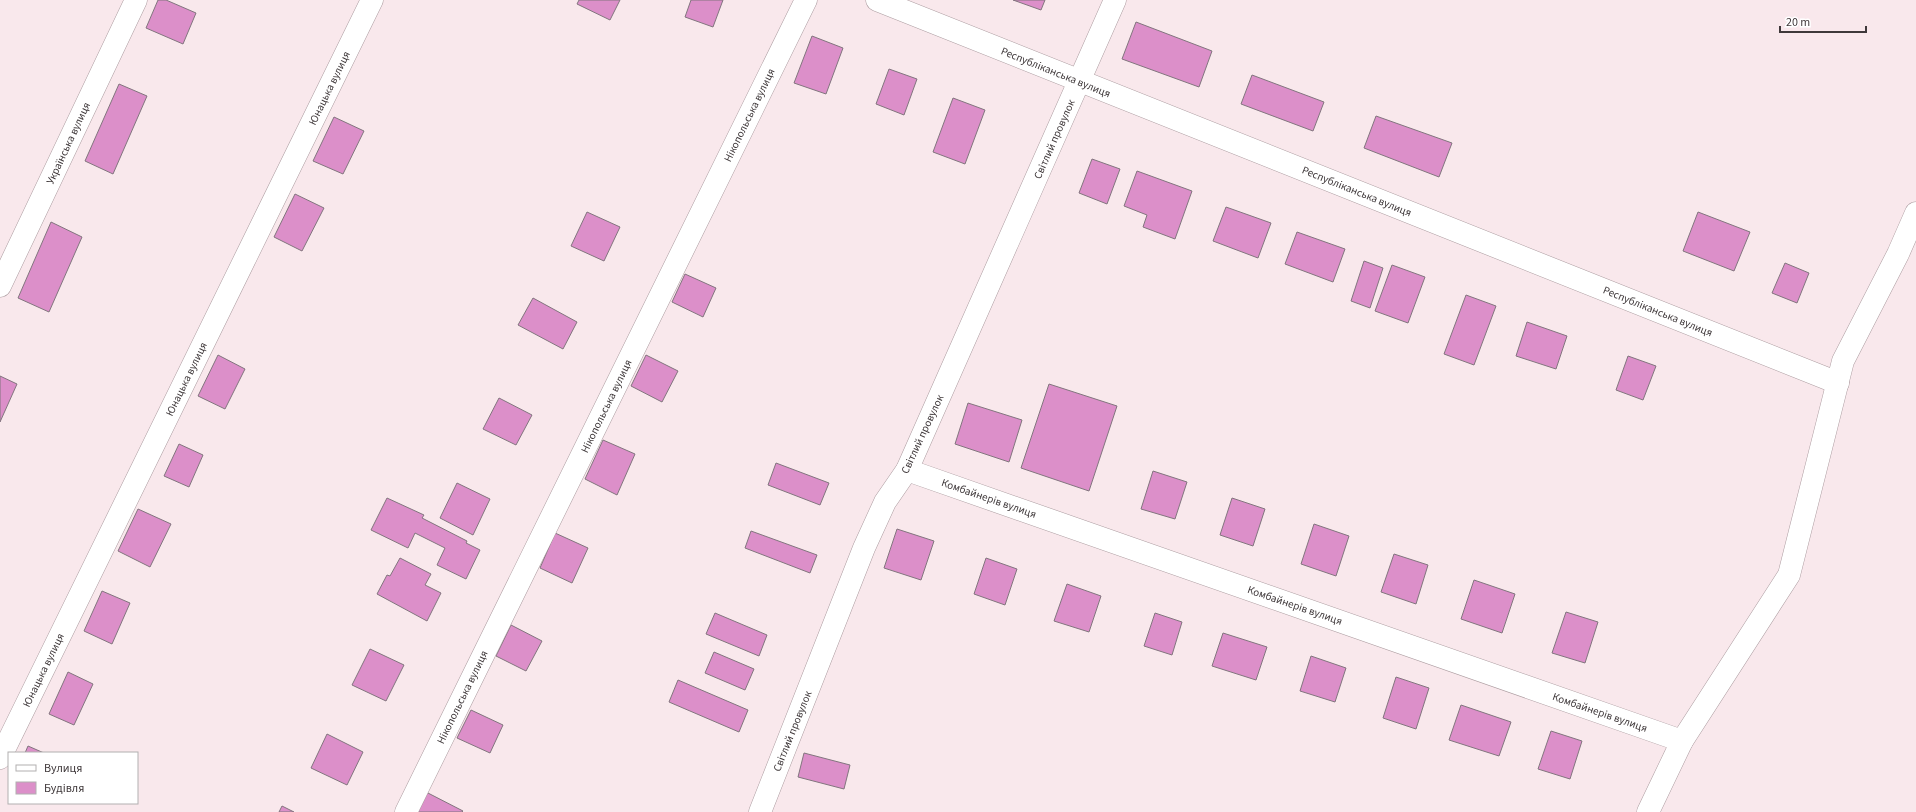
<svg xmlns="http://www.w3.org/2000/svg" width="1916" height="812" font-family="'Source Sans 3',sans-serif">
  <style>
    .building { fill: #dc8fc9; stroke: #82757e }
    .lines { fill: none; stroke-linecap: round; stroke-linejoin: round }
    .minor-casing { stroke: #ac9ca0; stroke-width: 23 }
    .minor { stroke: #fff; stroke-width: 22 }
    .labels { text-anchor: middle; stroke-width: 3.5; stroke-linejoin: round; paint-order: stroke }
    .street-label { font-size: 11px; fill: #3f383a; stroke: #fff }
  </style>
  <rect width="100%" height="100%" fill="#f9e8ec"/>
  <!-- building -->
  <g class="building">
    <polygon points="158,0 166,0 196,13 183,44 146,28"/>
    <polygon points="579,0 620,0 610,20 577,4"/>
    <polygon points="691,0 723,0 713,27 685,17"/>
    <polygon points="1013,0 1045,0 1041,10"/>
    <polygon points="1136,22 1212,51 1199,87 1122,59"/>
    <polygon points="812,36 843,48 826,94 794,83"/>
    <polygon points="889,69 917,79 904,115 876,104"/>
    <polygon points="1252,75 1324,102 1313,131 1241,104"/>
    <polygon points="119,84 147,96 113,174 85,161"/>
    <polygon points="953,98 985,110 965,164 933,152"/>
    <polygon points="1376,116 1452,143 1439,177 1364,148"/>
    <polygon points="334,117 364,131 343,174 313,161"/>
    <polygon points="1092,159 1120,169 1107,204 1079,193"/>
    <polygon points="1137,171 1192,191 1175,239 1143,227 1147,215 1124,206"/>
    <polygon points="295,194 324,208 302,251 274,237"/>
    <polygon points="1226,207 1271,223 1258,258 1213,241"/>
    <polygon points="587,212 620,227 604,261 571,246"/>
    <polygon points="1698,212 1750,232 1734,271 1683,251"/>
    <polygon points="51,222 82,237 49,312 18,298"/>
    <polygon points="1297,232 1345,249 1333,282 1285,264"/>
    <polygon points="1364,261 1383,268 1370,308 1351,301"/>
    <polygon points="1785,263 1809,273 1797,303 1772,293"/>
    <polygon points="1392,265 1425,277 1408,323 1375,311"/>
    <polygon points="685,274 716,288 703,317 672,302"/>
    <polygon points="1466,295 1496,306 1474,365 1444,354"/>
    <polygon points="533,298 577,322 563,349 518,325"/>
    <polygon points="1527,322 1567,336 1556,369 1516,356"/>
    <polygon points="218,355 245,369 225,409 198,396"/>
    <polygon points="646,355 678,371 662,402 631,386"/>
    <polygon points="1628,356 1656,366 1643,400 1616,390"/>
    <polygon points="0,376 17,384 0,422"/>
    <polygon points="1049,384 1117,406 1089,491 1021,468"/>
    <polygon points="499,398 532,415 516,445 483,429"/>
    <polygon points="968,403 1022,420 1009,462 955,444"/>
    <polygon points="603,440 635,454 617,495 585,479"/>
    <polygon points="179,444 203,455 189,487 164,476"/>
    <polygon points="776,463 829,483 820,505 768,485"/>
    <polygon points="1153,471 1187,482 1175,519 1141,509"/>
    <polygon points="457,483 490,499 473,535 440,518"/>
    <polygon points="387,498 424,515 422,518 467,541 466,543 480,550 466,579 437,565 445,548 415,533 408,548 371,530"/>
    <polygon points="1232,498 1265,509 1253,546 1220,535"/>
    <polygon points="138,509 171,524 150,567 118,551"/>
    <polygon points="1314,524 1349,536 1336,576 1301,564"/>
    <polygon points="897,529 934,541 921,580 884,568"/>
    <polygon points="751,531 817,555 810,573 745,548"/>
    <polygon points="555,533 588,548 572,583 540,568"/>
    <polygon points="1394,554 1428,565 1416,604 1381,592"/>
    <polygon points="400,558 431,574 425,585 441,593 427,621 377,594 387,575 390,576"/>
    <polygon points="986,558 1017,569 1005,605 974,594"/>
    <polygon points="1474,580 1515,594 1502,633 1461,619"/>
    <polygon points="1067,584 1101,596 1089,632 1054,621"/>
    <polygon points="102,591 130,603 112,644 84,631"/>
    <polygon points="1566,612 1598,622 1585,663 1552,653"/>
    <polygon points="715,613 767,635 759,656 706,634"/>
    <polygon points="1155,613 1182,622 1172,655 1144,646"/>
    <polygon points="511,625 542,641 526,671 496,656"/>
    <polygon points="1223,633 1267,647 1256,680 1212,666"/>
    <polygon points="370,649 404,665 386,701 352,685"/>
    <polygon points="714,652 754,669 745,690 705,673"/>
    <polygon points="1311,656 1346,668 1335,702 1300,691"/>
    <polygon points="68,672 93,684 74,725 49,714"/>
    <polygon points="1396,677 1429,688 1416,729 1383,718"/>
    <polygon points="678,680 748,710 739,732 669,702"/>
    <polygon points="1461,705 1511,722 1499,756 1449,740"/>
    <polygon points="471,710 503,725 490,753 457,738"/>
    <polygon points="1551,731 1582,741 1570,779 1538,769"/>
    <polygon points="327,734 363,752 347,785 311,768"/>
    <polygon points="28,746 44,753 25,753"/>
    <polygon points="804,753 850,765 844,789 798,777"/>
    <polygon points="426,792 463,811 462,812 416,812"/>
    <polygon points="282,806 294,812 279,812"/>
  </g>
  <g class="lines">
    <defs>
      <g id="minor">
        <polyline points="877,0 1838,383"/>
        <polyline points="0,286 136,0"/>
        <polyline points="907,470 1682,741"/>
        <polyline points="0,758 372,0"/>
        <polyline points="406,812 806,0"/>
        <polyline points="760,812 864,548 885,502 907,470 1115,0"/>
        <polyline points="1648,812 1682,741 1789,575 1843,361 1898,254 1916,213"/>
      </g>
    </defs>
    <!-- minor casing -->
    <use href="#minor" class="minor-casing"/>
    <!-- minor -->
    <use href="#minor" class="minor"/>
  </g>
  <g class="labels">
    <!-- street labels -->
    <g class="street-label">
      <text transform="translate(1056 72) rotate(22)" y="4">Республіканська вулиця</text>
      <text transform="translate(329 88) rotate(-64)" y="4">Юнацька вулиця</text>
      <text transform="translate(749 115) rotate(-64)" y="4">Нікопольська вулиця</text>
      <text transform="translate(1054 139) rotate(-66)" y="4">Світлий провулок</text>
      <text transform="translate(68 143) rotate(-65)" y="4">Українська вулиця</text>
      <text transform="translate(1357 191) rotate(22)" y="4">Республіканська вулиця</text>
      <text transform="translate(1658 311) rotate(22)" y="4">Республіканська вулиця</text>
      <text transform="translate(186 379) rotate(-64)" y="4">Юнацька вулиця</text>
      <text transform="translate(606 406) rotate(-64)" y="4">Нікопольська вулиця</text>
      <text transform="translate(922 434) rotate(-65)" y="4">Світлий провулок</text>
      <text transform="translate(989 498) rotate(19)" y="4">Комбайнерів вулиця</text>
      <text transform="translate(1295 605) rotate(19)" y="4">Комбайнерів вулиця</text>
      <text transform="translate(43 670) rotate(-64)" y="4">Юнацька вулиця</text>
      <text transform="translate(462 697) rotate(-64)" y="4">Нікопольська вулиця</text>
      <text transform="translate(1600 712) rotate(19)" y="4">Комбайнерів вулиця</text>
      <text transform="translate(792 731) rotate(-68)" y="4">Світлий провулок</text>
    </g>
  </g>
  <!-- legend -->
  <rect x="8" y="752" width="130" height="52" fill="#ffffff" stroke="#b2afb0"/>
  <rect x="16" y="765" width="20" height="6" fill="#ffffff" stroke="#b2afb0"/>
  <text x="44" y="772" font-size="12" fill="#3f383a">Вулиця</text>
  <rect x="16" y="782" width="20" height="12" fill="#dc8fc9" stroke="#b2afb0"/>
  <text x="44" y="792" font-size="12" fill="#3f383a">Будівля</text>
  <!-- scale -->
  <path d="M1780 26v6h86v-6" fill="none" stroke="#3f383a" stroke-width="2"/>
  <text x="1786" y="26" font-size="12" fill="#3f383a" stroke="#ffffff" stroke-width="3" paint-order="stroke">20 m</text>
</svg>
